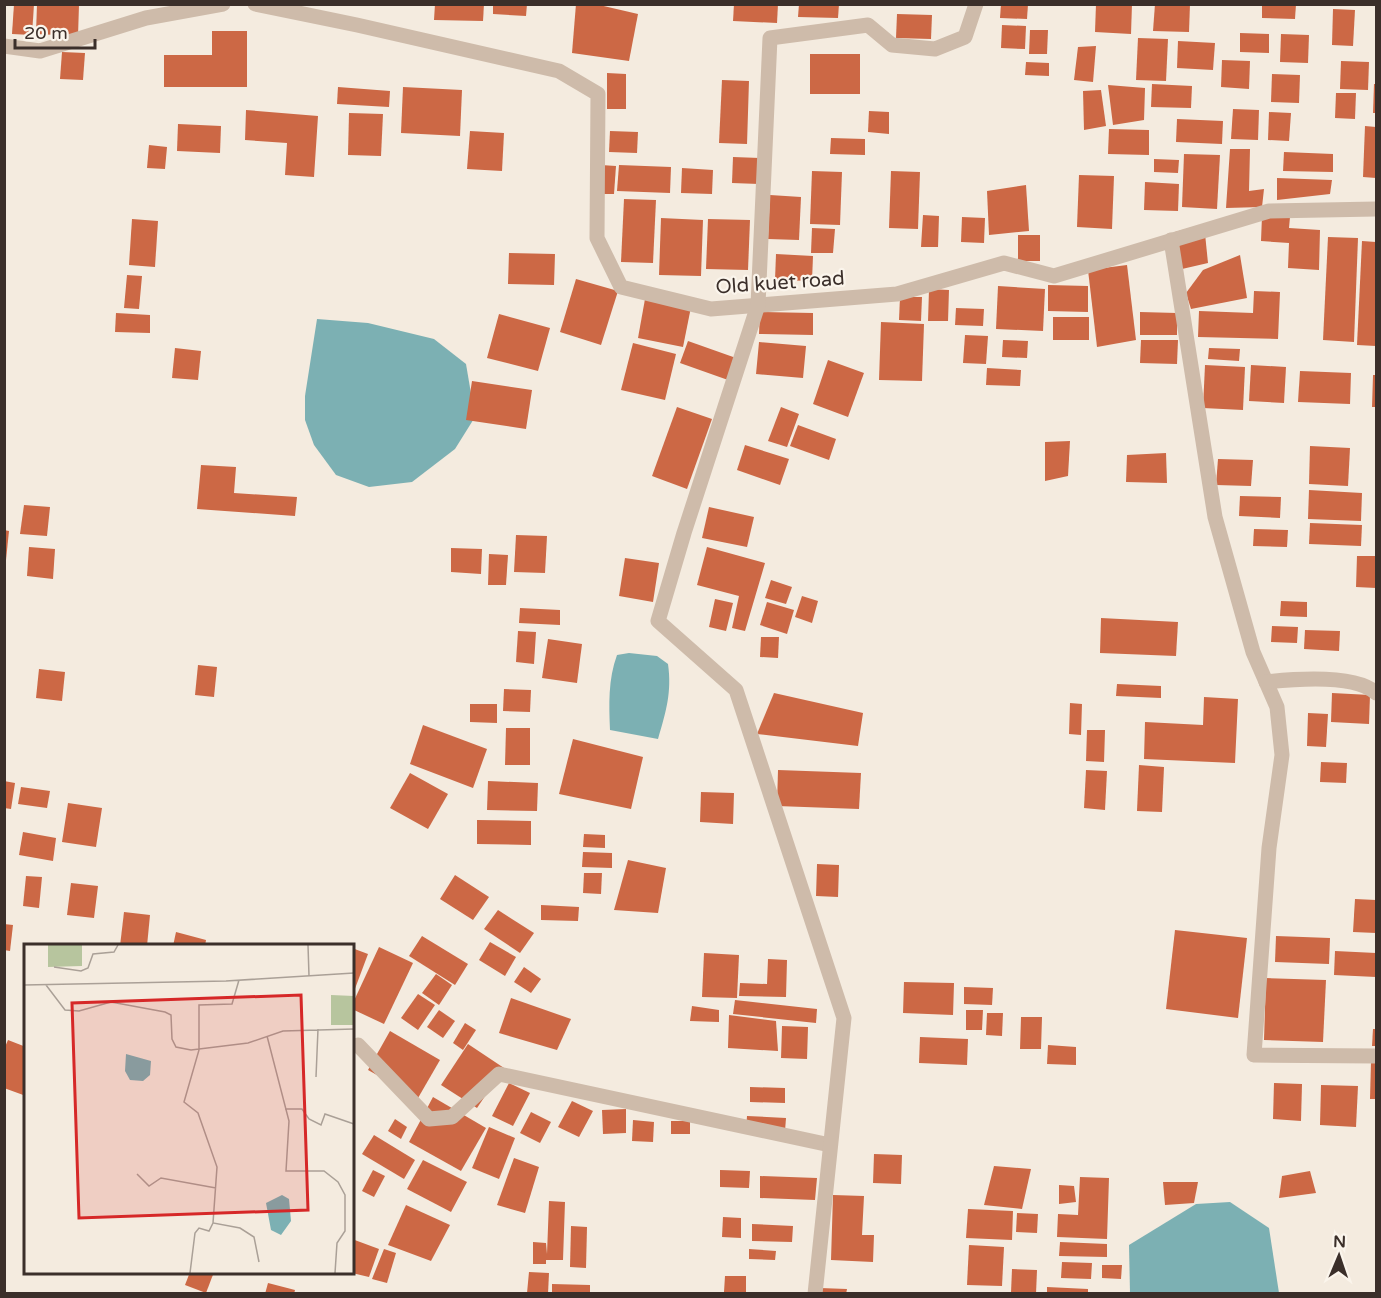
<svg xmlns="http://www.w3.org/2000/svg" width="1381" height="1298" font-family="'Varela Round',sans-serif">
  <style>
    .water { fill: #7cb0b3 }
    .building { fill: #cc6845 }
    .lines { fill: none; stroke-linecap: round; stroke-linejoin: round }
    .minor { stroke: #cebbaa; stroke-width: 15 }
    .labels { text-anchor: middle; stroke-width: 4.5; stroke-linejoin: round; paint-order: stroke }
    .street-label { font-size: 20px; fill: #3b2f2a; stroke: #fbf5ec }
    .inset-road { fill: none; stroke: #aaa097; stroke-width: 1.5 }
    .view { fill: #d62828; fill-opacity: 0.15; stroke: #d62828; stroke-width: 3 }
    .inset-edge { fill: none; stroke: #3b2f2a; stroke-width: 3 }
  </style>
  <rect width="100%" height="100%" fill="#f4ebdf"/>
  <!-- water -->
  <g class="water">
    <polygon points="317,319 368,323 434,339 466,364 475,417 455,449 412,482 369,487 336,475 314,445 305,420 305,396"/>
    <path d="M 629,653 L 657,656 L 668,664 C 672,692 666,712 658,739 L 610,730 C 609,704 608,680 617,655 Z"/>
    <polygon points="1230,1202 1269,1228 1279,1293 1130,1293 1129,1245 1196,1204"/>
  </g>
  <!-- building -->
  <g class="building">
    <polygon points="14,4 34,4 32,35 12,34"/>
    <polygon points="37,4 79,4 78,36 36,34"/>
    <polygon points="435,4 484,4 483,21 434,20"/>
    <polygon points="493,4 527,4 526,16 493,14"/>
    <polygon points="576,4 595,4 638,14 629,61 572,53"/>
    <polygon points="734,4 778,4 777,23 733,21"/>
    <polygon points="799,4 839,4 838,18 798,17"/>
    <polygon points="1001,4 1028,4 1027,19 1000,18"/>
    <polygon points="1096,4 1132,4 1131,34 1095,32"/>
    <polygon points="1155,4 1190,4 1189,32 1153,31"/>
    <polygon points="1262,4 1296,4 1295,19 1262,18"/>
    <polygon points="1333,9 1355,10 1353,46 1332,45"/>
    <polygon points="897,14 932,15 931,39 896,38"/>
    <polygon points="1002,25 1026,26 1025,49 1001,48"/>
    <polygon points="1030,30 1048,30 1047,54 1029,54"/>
    <polygon points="212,31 247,31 247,87 164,87 164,55 212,55"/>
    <polygon points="1240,33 1269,34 1269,53 1240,52"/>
    <polygon points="1281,34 1309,35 1308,63 1280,62"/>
    <polygon points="1138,38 1168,39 1166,81 1136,80"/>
    <polygon points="1178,41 1215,43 1213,70 1177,68"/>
    <polygon points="1096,46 1093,82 1074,80 1078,47"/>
    <polygon points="62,52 85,53 83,80 60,79"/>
    <rect x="810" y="54" width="50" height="40"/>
    <polygon points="1222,60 1250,61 1249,89 1221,87"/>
    <polygon points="1341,61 1369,62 1368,90 1340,89"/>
    <polygon points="1026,62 1049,63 1049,76 1025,75"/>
    <polygon points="607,73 626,74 626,109 607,109"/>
    <polygon points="1272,74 1300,75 1299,103 1271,102"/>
    <polygon points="722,80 749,81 747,144 719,143"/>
    <polygon points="1152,84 1192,86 1191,108 1151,107"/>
    <polygon points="1374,84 1376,84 1376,113 1373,113"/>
    <polygon points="1108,85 1145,88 1144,120 1113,125"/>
    <polygon points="338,87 390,91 389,107 337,104"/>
    <polygon points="403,87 462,90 460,136 401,133"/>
    <polygon points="1101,90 1106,126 1084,130 1083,91"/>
    <polygon points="1336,93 1356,93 1355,119 1335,118"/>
    <polygon points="1233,109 1259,110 1258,140 1231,139"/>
    <polygon points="246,110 318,116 314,177 285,175 287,143 245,140"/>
    <polygon points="869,111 889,112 889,134 868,132"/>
    <polygon points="1269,112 1291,113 1289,141 1268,140"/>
    <polygon points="349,113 383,114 381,156 348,155"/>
    <polygon points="1177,119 1223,121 1222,144 1176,142"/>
    <polygon points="178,124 221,126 220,153 177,151"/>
    <polygon points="1365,126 1376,127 1376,178 1363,177"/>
    <polygon points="1109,129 1149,130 1149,155 1108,154"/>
    <polygon points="470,131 504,133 502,171 467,169"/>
    <polygon points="610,131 638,132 637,153 609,152"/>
    <polygon points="831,138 865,139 865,155 830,154"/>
    <polygon points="149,145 167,147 165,169 147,168"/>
    <polygon points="1230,149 1250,149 1249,191 1264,189 1262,207 1226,208"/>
    <polygon points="1284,152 1333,154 1333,172 1283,171"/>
    <polygon points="1184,154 1220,155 1217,209 1182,207"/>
    <polygon points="733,157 760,158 759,184 732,183"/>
    <polygon points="1154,159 1179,160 1178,173 1154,172"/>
    <polygon points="601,165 616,166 614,194 600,194"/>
    <polygon points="619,165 671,167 670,193 617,191"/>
    <polygon points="682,168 713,170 712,194 681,193"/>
    <polygon points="812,171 842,172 840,225 810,224"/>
    <polygon points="891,171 920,172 918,229 889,228"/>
    <polygon points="1079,175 1114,176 1112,229 1077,227"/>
    <polygon points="1277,178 1332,180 1330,194 1277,200"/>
    <polygon points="1145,182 1179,184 1178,211 1144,210"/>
    <polygon points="1026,185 1029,231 989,235 987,191"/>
    <polygon points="770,195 801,197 799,240 768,239"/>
    <polygon points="624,199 656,200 653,263 621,262"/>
    <polygon points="923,215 939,216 938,247 921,247"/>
    <polygon points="1262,216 1290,217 1289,228 1320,230 1319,270 1288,268 1289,243 1261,241"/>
    <polygon points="962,217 985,218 984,243 961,242"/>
    <polygon points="661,218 703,220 701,276 659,275"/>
    <polygon points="132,219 158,221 155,267 129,265"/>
    <polygon points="708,219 750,220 748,270 706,269"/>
    <polygon points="1204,224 1208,263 1182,269 1175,232"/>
    <polygon points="812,228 835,229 833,253 811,253"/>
    <rect x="1018" y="235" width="22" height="26"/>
    <polygon points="1328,237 1358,238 1354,342 1323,340"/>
    <polygon points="1362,241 1376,242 1376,346 1357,345"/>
    <polygon points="509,253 555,254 554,285 508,284"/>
    <polygon points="776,254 813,256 812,281 775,280"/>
    <polygon points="1240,255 1247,298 1191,309 1186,293 1203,270"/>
    <polygon points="1127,265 1136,340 1097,347 1088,270"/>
    <polygon points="127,275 142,276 139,309 124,308"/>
    <polygon points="576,279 618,291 601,345 560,332"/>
    <polygon points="1048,285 1088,286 1088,312 1048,311"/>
    <polygon points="998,286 1045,289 1043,331 996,329"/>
    <polygon points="929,289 949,290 948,321 928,321"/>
    <polygon points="1254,291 1280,292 1278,339 1198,337 1199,311 1253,313"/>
    <polygon points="900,297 922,297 921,321 899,320"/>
    <polygon points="645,299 691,307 683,347 638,338"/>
    <polygon points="956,308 984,309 983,326 955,325"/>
    <polygon points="760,312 813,313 813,335 759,334"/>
    <polygon points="1140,312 1177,313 1177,335 1140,335"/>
    <polygon points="116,313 150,315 150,333 115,332"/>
    <polygon points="499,314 550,328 538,371 487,358"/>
    <rect x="1053" y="317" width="36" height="23"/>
    <polygon points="881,322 924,324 922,381 879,380"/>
    <polygon points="965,335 988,336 986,364 963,363"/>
    <polygon points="1003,340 1028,341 1027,358 1002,357"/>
    <polygon points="1141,340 1178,340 1177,364 1140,363"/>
    <polygon points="688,341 736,358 728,380 680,363"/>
    <polygon points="759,342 806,346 803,378 756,374"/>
    <polygon points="633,343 676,354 665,400 621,390"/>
    <polygon points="175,348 201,351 198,380 172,378"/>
    <polygon points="1209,348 1240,349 1239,361 1208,359"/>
    <polygon points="828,360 864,373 848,417 813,404"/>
    <polygon points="1205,365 1245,367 1243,410 1203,408"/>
    <polygon points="1251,365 1286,367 1284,403 1249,401"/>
    <polygon points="987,368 1021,370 1020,386 986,385"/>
    <polygon points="1300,371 1351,373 1350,404 1298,402"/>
    <polygon points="1373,375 1376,375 1376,407 1372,407"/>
    <polygon points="472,381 532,390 526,429 466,420"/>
    <polygon points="677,407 712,419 687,489 652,476"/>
    <polygon points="781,407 799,414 787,447 768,441"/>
    <polygon points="798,425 836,439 829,460 790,446"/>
    <polygon points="1070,441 1068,476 1045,481 1045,442"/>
    <polygon points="745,445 789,459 780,485 737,470"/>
    <polygon points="1310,446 1350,448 1348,486 1309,484"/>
    <polygon points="1166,453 1167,483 1126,482 1127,455"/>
    <polygon points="1218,459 1253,460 1251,486 1216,485"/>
    <polygon points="201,465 236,467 234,493 297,497 295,516 197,509"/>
    <polygon points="1309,490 1362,493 1361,521 1308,519"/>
    <polygon points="1240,496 1281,497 1280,518 1239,516"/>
    <polygon points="24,505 50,507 47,536 20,534"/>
    <polygon points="709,507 754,517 747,547 702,538"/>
    <polygon points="1310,523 1362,525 1361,546 1309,544"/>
    <polygon points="1254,529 1288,530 1287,547 1253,546"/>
    <polygon points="4,530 9,531 6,560 4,560"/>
    <polygon points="516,535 547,536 545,573 514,572"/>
    <polygon points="29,547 55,549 53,579 27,576"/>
    <polygon points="707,547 765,563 745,631 732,628 739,596 697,585"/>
    <polygon points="451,548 482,549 481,574 451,572"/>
    <polygon points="489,554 508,555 506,585 488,585"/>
    <polygon points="1357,556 1376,556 1376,588 1356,587"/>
    <polygon points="625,558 659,563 653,602 619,596"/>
    <polygon points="771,580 792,587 786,604 765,598"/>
    <polygon points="802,596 818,601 812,623 795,617"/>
    <polygon points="715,599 733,603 726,631 709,627"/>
    <polygon points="1281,601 1307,602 1307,617 1280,616"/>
    <polygon points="767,602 794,610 787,634 760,625"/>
    <polygon points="520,608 560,610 560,625 519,623"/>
    <polygon points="1101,618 1178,622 1176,656 1100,653"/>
    <polygon points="1272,626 1298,627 1297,643 1271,642"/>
    <polygon points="1305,630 1340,631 1339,651 1304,649"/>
    <polygon points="518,631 536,632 534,664 516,662"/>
    <polygon points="761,637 779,637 778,658 760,657"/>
    <polygon points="548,639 582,644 577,683 542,678"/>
    <polygon points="198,665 217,667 214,697 195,695"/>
    <polygon points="39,669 65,672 62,701 36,698"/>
    <polygon points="1117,684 1161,686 1161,698 1116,696"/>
    <polygon points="504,689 531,690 530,712 503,711"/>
    <polygon points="774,693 863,713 858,746 757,734"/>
    <polygon points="1332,693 1370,695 1369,724 1331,722"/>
    <polygon points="1204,697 1238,699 1235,763 1144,759 1145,722 1203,725"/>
    <polygon points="1070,703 1082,704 1081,735 1069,734"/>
    <polygon points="470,704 497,704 497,723 470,722"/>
    <polygon points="1308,713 1328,714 1326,747 1307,746"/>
    <polygon points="423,725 487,749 473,788 410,764"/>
    <polygon points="506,728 530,728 530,765 505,765"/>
    <polygon points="1087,730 1105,730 1104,762 1086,761"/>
    <polygon points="573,739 643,757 631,809 559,794"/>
    <polygon points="1321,762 1347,763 1346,783 1320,782"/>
    <polygon points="1139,765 1164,767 1162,812 1137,811"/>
    <polygon points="778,770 861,773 859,809 777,806"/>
    <polygon points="1086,770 1107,771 1105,810 1084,808"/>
    <polygon points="410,773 448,794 428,829 390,808"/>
    <polygon points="4,781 15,783 11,809 4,808"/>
    <polygon points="488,781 538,783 537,811 487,810"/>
    <polygon points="21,787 50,791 47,808 18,804"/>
    <polygon points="701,792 734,793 733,824 700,822"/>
    <polygon points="68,803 102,808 96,847 62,842"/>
    <polygon points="477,820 531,821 531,845 477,844"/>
    <polygon points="23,832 56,838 53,861 19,855"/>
    <polygon points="584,834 605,835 605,848 583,847"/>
    <polygon points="583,852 612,853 612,868 582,867"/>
    <polygon points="628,860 666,868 658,913 614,910"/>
    <polygon points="817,864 839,865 838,897 816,896"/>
    <polygon points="584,873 602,873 601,894 583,893"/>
    <polygon points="455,875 489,897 473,920 440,899"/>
    <polygon points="26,876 42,877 39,908 23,906"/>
    <polygon points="71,883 98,886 94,918 67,915"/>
    <polygon points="1355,899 1376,900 1376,933 1353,932"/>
    <polygon points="541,905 579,907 578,921 541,920"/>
    <polygon points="498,910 534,933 520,953 484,929"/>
    <polygon points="124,912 150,915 147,946 120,946"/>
    <polygon points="4,924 13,925 10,951 4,950"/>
    <polygon points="1175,930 1247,938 1238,1018 1166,1009"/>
    <polygon points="176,932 206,940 205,946 173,946"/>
    <polygon points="422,936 468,964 455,985 409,956"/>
    <polygon points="1276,936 1330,938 1329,964 1275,962"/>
    <polygon points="490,942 516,957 505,976 479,960"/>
    <polygon points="379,947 413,963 384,1024 352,1009 352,1005"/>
    <polygon points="352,948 368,954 353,994 352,994"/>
    <polygon points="1335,951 1376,953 1376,977 1334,975"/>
    <polygon points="704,953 739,955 737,998 702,997"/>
    <polygon points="768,959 787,960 786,997 739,996 740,983 767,984"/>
    <polygon points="524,967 541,979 531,993 514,982"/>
    <polygon points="436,974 452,985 439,1005 422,993"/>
    <polygon points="1266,978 1326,980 1323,1042 1264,1040"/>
    <polygon points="904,982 954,983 953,1015 903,1013"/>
    <polygon points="964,987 993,988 992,1005 964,1004"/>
    <polygon points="418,994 435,1005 418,1030 401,1018"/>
    <polygon points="511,998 571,1019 557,1050 499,1033"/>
    <polygon points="735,1000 817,1009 816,1023 733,1014"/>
    <polygon points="692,1006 719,1010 719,1022 690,1021"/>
    <polygon points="439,1010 455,1021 443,1038 427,1027"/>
    <polygon points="966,1010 983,1010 982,1030 966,1030"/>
    <polygon points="987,1013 1003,1013 1002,1036 986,1035"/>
    <polygon points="729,1015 776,1021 778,1051 728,1048"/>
    <polygon points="1021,1017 1042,1017 1041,1049 1020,1049"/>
    <polygon points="465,1023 476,1030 463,1050 453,1043"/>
    <polygon points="782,1026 808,1027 807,1059 781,1058"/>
    <polygon points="1373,1029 1376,1029 1376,1046 1372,1046"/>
    <polygon points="390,1031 440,1060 418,1098 368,1070"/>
    <polygon points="920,1037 968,1039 967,1065 919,1063"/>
    <polygon points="8,1040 26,1047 26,1096 4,1088 4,1049"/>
    <polygon points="468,1044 504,1068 477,1108 441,1085"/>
    <polygon points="1048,1045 1076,1047 1076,1065 1047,1064"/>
    <polygon points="1371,1062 1376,1062 1376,1099 1370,1099"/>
    <polygon points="509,1083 530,1093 513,1126 492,1116"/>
    <polygon points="1274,1083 1302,1084 1301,1121 1273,1119"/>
    <polygon points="1321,1085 1358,1086 1356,1127 1320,1125"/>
    <polygon points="750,1087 785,1088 785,1103 750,1102"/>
    <polygon points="433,1097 486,1128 461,1171 409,1142"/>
    <polygon points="572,1101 593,1111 579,1137 558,1127"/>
    <polygon points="626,1109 626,1133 603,1134 602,1110"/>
    <polygon points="531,1112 551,1122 540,1143 520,1133"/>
    <polygon points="747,1116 786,1118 785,1131 746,1129"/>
    <polygon points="395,1119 407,1127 401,1139 388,1131"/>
    <polygon points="633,1120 654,1122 653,1142 632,1141"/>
    <rect x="671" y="1121" width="19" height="13"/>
    <polygon points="489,1127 515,1138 499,1179 472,1168"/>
    <polygon points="374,1135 415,1160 404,1179 362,1154"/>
    <polygon points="874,1154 902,1155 901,1184 873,1183"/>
    <polygon points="514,1158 539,1167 525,1213 497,1205"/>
    <polygon points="423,1160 467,1182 451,1212 407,1189"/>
    <polygon points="994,1166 1031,1169 1022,1209 984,1205"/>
    <polygon points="373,1170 385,1176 374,1197 362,1191"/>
    <polygon points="720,1170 750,1171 749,1188 720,1187"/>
    <polygon points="1310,1171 1316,1193 1279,1198 1282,1176"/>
    <polygon points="760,1176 817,1178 815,1200 760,1198"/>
    <polygon points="1080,1177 1109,1178 1107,1239 1057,1237 1058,1214 1078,1215"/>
    <polygon points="1163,1182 1198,1182 1194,1203 1165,1205"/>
    <polygon points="1059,1185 1074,1186 1076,1202 1059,1204"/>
    <polygon points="833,1195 864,1196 862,1235 874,1235 873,1262 831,1260"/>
    <polygon points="549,1201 565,1202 563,1260 546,1260 546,1264 533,1264 533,1242 546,1243 547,1254"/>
    <polygon points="406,1205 450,1225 431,1261 388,1245"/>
    <polygon points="968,1209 1013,1211 1012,1240 966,1238"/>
    <polygon points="1017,1213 1038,1214 1037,1233 1016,1232"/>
    <polygon points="723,1217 741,1218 741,1238 722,1237"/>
    <polygon points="752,1224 793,1226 792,1242 752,1241"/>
    <polygon points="571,1226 587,1227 586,1268 570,1267"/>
    <polygon points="352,1239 379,1249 369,1277 352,1273"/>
    <polygon points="1060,1242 1107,1244 1107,1257 1059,1256"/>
    <polygon points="969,1245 1004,1247 1002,1286 967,1285"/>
    <polygon points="384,1249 396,1253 387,1283 372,1279"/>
    <polygon points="749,1249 776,1251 775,1260 749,1259"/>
    <polygon points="1062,1262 1092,1263 1091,1279 1061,1278"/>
    <polygon points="1102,1265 1122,1265 1121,1279 1102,1278"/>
    <polygon points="1012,1269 1037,1270 1036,1294 1011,1293"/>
    <polygon points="190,1272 214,1272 206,1293 185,1285"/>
    <polygon points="529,1272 549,1273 548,1294 527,1293"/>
    <polygon points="725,1276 746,1276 746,1293 724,1292"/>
    <polygon points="268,1283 295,1290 294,1294 265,1294"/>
    <polygon points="552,1284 590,1285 590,1294 552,1294"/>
    <polygon points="1047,1287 1088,1289 1088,1294 1047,1294"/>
    <polygon points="820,1288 847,1289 846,1294 820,1294"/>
  </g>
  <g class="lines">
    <!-- minor -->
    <g class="minor">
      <polyline points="255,4 357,25 559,71 598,94 597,238 621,287 711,309 897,294 1004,263 1054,276 1269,211 1376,209"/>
      <polyline points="4,46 40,51 146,18 223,4"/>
      <polyline points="1171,240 1215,517 1253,652 1277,707 1282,755 1269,848 1254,1055 1376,1056"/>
      <path d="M 1266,682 C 1294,679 1355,674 1376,693"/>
      <polyline points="358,1045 429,1119 452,1117 499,1074 830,1145"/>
      <polyline points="815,1294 844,1018 736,690 658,621 684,533 758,305 770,38 868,25 892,45 935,49 965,37 976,4"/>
    </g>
  </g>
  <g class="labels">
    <!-- street labels -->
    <g class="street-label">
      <text transform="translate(780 282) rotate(-4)" y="7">Old kuet road</text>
    </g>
  </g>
  <!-- overview -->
  <g transform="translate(24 944)">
    <rect width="330" height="330" fill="#f4ebdf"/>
    <path d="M 24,1 L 58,1 L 58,22 L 24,23 ZM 307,51 L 330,52 L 330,81 L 307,81 Z" fill="#b7c59e"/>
    <path d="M 102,110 L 127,117 L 126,131 L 119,137 L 106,136 L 101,127 ZM 258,251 L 265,255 L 267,277 L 257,291 L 247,286 L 242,259 Z" fill="#7cb0b3"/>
    <path class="inset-road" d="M 284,1 L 285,32M 30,23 L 57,27 L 64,24 L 69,10 L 90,8 L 94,1M 215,36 L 208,60 L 175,61 L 175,106 L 160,158 L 174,169 L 193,223 L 189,279 L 216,284 L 230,293 L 235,318M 0,41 L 202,37 L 330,29M 22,41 L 41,66 L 55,67 L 87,58 L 141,68 L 147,71 L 148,95 L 152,103 L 167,106 L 224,99 L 259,87 L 330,85M 243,92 L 265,177 L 262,227 L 300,227 L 314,238 L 321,251 L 321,287 L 313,299 L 311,329M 292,133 L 294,85M 261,165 L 278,165 L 285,175 L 297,181 L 301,170 L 330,180M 113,230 L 125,242 L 137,234 L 192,244M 166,329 L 171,289 L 175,284 L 185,287 L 189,279"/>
    <path class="view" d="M 277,51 L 284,266 L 55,274 L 48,59 Z"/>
    <rect width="330" height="330" class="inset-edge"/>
  </g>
  <!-- border -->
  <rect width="1381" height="1298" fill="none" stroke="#3b2f2a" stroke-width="12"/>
  <!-- north arrow -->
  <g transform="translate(1339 1256) rotate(2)" stroke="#fbf5ec" stroke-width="4.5" paint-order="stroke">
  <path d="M0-4.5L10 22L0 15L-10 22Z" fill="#3b2f2a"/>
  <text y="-9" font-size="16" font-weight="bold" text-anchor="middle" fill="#3b2f2a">N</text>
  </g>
  <!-- scale -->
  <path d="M15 39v9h80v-9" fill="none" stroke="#3b2f2a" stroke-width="3"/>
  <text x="24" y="39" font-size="18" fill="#3b2f2a" stroke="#fbf5ec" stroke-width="4.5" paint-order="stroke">20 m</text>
</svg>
